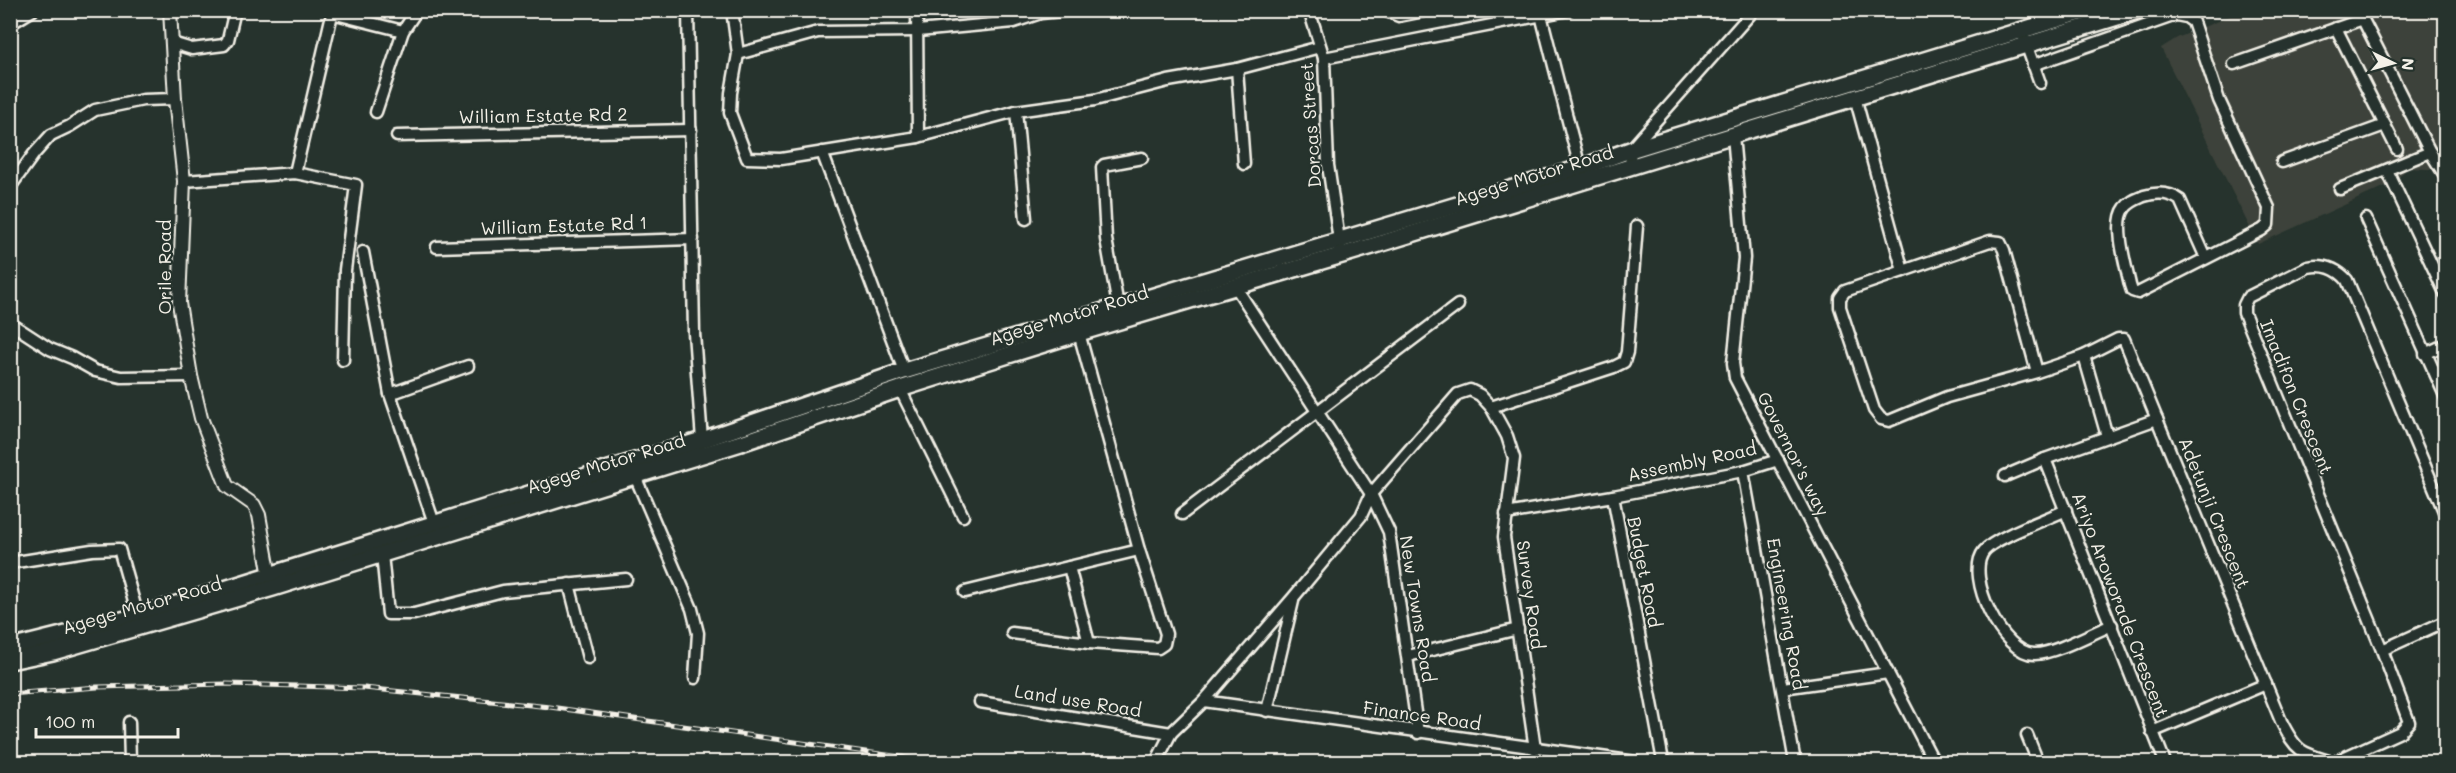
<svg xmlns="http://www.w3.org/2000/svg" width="2456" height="773" font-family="Mali,sans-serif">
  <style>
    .built { fill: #3c423a }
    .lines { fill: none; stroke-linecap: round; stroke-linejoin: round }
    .minor-casing { stroke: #f4f1e8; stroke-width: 15 }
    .tertiary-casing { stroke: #f4f1e8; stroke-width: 16 }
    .secondary-casing { stroke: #f4f1e8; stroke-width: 20 }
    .minor { stroke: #26332d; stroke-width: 10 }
    .tertiary { stroke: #26332d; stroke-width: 12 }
    .secondary { stroke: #26332d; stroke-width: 15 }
    .rail-casing { stroke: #f4f1e8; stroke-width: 5 }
    .rail { stroke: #26332d; stroke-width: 3; stroke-dasharray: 9; stroke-linecap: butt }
    .labels { text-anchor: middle; stroke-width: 4.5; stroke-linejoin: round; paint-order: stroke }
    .street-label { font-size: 18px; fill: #f4f1e8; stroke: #26332d }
  </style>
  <rect width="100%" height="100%" fill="#26332d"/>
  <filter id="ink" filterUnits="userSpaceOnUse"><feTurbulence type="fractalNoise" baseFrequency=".0167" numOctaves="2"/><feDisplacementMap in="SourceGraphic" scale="12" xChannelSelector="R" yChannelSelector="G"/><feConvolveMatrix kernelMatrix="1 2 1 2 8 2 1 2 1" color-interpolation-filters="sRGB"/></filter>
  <g filter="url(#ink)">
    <!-- built -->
    <polygon class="built" points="2242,11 2445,11 2445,170 2407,168 2395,182 2258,244 2161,48 2177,38"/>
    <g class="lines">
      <defs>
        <g id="minor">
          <polyline points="688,10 694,333 702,440"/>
          <polyline points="732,10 738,54 731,93 730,113 747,158 781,159 918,137 1016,111 1095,100 1168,81 1237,69 1320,47"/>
          <polyline points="917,10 918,137"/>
          <polyline points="1309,10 1324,58 1328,165 1340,247"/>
          <polyline points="1384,10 1399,16 1429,10"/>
          <polyline points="2358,10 2430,152 2446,177"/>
          <polyline points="1540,11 1580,168"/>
          <polyline points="332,13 403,31"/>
          <polyline points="10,24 33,10"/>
          <polyline points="2336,28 2397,149"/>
          <polyline points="2024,38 2040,83"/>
          <polyline points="172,43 192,49 224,45 228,40 235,10"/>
          <polyline points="738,54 818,32 918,31 1014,22 1041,13 1072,10"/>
          <polyline points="1324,58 1568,10"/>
          <polyline points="2234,64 2363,19"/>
          <path d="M 2033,65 L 2176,15 L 2186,17 L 2193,22 L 2219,100 L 2269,208 L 2268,225 L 2262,230 L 2138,293 L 2132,291 L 2130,285 C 2126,266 2113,223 2125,208 C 2130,201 2137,199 2144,196 C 2157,192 2169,192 2180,200 L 2206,258"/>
          <polyline points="1237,69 1244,164"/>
          <polyline points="1855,97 1903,271"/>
          <polyline points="1016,111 1026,219"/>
          <polyline points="376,112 403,31 417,10"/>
          <polyline points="1733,135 1744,258 1733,363 1735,378 1934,762"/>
          <polyline points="397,136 691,130"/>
          <polyline points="822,152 904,371"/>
          <polyline points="2282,162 2385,125"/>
          <polyline points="1631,166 1630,150 1754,10"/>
          <polyline points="2387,170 2446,295"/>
          <polyline points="295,173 333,10"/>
          <polyline points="184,181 295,173 356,185 345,270 343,360"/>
          <polyline points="10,187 34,154 51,135 70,126 95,110 143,100 175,99"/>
          <polyline points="2340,189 2430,152"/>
          <polyline points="2366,219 2446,398"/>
          <polyline points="437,247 693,239"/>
          <polyline points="363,252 390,394 434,523"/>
          <polyline points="1235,286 1371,494 1389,532 1418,733"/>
          <polyline points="1118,306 1106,239 1102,167 1104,165 1142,158"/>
          <polyline points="10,323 50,349 72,358 95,371 121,377 191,376"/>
          <polyline points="2425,354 2446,344"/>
          <polyline points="2084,356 2107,436"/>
          <path d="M 2037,372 L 2004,250 L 2000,242 L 1990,241 L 1845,291 L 1840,298 L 1840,307 L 1874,410 L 1881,419 L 1889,421 L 1947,397 L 2037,372 L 2084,356 L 2118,339 L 2124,339 L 2281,721 C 2296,751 2300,753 2333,762"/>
          <polyline points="900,389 963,516"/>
          <polyline points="390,394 468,366"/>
          <polyline points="1491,407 1614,367 1624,362 1627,352 1637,226"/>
          <polyline points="2045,459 2165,762"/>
          <polyline points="1743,471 1795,762"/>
          <polyline points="635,476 692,609 698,633 695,678"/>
          <polyline points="2005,476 2045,459 2157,419"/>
          <polyline points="1613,496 1743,471 1778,460"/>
          <path d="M 2066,510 C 2048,519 1995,537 1984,551 C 1964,576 2003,655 2035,654 C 2054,654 2092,633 2112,625"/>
          <polyline points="1182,514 1458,305"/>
          <polyline points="1506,514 1613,496 1663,761"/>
          <polyline points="382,554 388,614 414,614 503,591 626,579"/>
          <polyline points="10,563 92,550 119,549 138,616"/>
          <polyline points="1069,567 1089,643"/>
          <polyline points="569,584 588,658"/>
          <polyline points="965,592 1139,550"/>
          <polyline points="1012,633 1089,643 1158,648 1164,644 1166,634 1139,550 1079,333"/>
          <polyline points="2382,650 2446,621"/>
          <polyline points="1408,656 1518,629"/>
          <polyline points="1783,688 1888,673"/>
          <polyline points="1204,701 1636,762"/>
          <polyline points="980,702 1171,733"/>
          <polyline points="1267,711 1293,601"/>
          <polyline points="129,722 130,762"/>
          <polyline points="2152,732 2266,684"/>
          <polyline points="2027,735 2038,762"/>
          <polyline points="1156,762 1171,733 1204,701 1293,598 1361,516 1371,494 1458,394 1470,390 1480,395 1491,407 1507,436 1514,458 1504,537 1535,749"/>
          <path d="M 2334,762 L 2400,732 L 2409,722 L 2382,650 L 2244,313 L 2244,305 L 2248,297 L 2308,267 C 2324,264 2336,268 2347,280 L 2446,516"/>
        </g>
        <polyline id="tertiary" points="170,10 175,99 184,181 179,303 191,376 201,418 227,486 254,505 259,515 271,582"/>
        <g id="secondary">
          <polyline points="10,648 138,616 702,440 904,371 1580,168 1630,150 2088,10"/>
          <polyline points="10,661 53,652 273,588 744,442 900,389 1079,333 1376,245 2140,10"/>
        </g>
      </defs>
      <!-- minor casing -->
      <use href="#minor" class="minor-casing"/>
      <!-- tertiary casing -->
      <use href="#tertiary" class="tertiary-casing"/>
      <!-- secondary casing -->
      <use href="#secondary" class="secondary-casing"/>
      <!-- minor -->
      <use href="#minor" class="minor"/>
      <!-- tertiary -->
      <use href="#tertiary" class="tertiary"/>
      <!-- secondary -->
      <use href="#secondary" class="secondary"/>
      <defs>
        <polyline id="rail" points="10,694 97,687 227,684 364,688 550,707 936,762"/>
      </defs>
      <!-- rail casing -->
      <use href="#rail" class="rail-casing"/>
      <!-- rail -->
      <use href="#rail" class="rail"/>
    </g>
  </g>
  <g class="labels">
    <!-- street labels -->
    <g class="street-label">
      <text transform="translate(543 116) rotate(-1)" y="6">William Estate Rd 2</text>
      <text transform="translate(1311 125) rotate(-94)" y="6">Dorcas Street</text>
      <text transform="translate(1534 176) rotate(-17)" y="6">Agege Motor Road</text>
      <text transform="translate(564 226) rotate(-2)" y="6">William Estate Rd 1</text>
      <text transform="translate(165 267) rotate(-90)" y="6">Orile Road</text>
      <text transform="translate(1069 316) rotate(-17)" y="6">Agege Motor Road</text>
      <text transform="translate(2296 397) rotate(68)" y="6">Imadifon Crescent</text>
      <text transform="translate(1793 454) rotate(63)" y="6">Governor's way</text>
      <text transform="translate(1692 462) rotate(-12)" y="6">Assembly Road</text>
      <text transform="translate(606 464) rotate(-17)" y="6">Agege Motor Road</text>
      <text transform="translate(2214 513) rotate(68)" y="6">Adetunji Crescent</text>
      <text transform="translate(1644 572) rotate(79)" y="6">Budget Road</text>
      <text transform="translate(1530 595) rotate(82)" y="6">Survey Road</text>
      <text transform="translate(2120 605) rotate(69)" y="6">Ariyo Aroworade Crescent</text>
      <text transform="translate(142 606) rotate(-16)" y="6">Agege Motor Road</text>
      <text transform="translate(1417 609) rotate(81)" y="6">New Towns Road</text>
      <text transform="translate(1786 614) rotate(80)" y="6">Engineering Road</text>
      <text transform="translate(1078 701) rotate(9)" y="6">Land use Road</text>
      <text transform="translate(1422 716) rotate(8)" y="6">Finance Road</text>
    </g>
  </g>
  <!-- margin -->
  <rect width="2456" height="773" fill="none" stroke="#26332d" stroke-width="36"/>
  <rect x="18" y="18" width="2420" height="737" fill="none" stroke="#f4f1e8" stroke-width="2" filter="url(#ink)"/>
  <!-- north arrow -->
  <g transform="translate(2393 63) rotate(95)" stroke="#26332d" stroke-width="4.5" paint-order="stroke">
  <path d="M0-4.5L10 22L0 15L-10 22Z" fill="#f4f1e8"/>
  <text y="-9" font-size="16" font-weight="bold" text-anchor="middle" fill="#f4f1e8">N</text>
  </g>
  <!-- scale -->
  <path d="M36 728v9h142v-9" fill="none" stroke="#f4f1e8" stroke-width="3"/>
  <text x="45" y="728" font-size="18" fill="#f4f1e8" stroke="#26332d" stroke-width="4.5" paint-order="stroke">100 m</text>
</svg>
